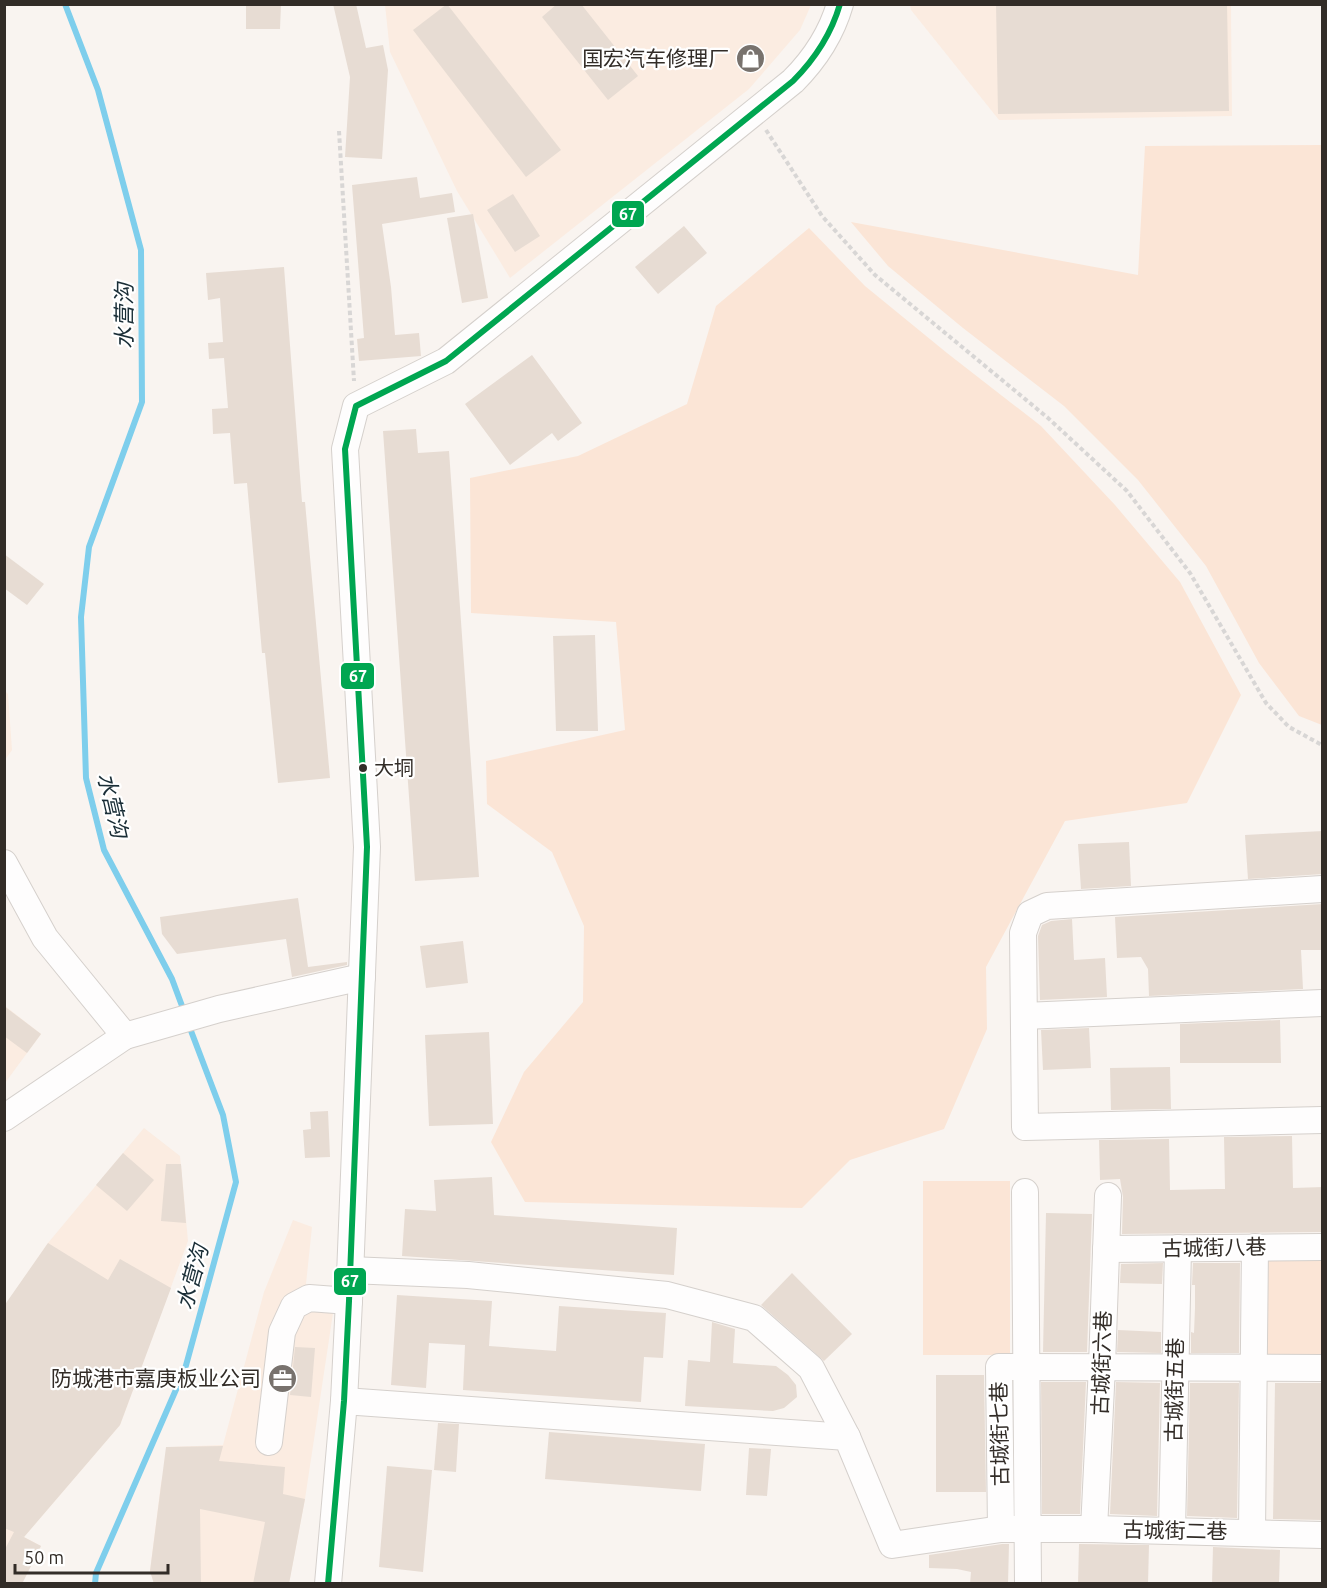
<svg xmlns="http://www.w3.org/2000/svg" width="1327" height="1588" font-family="Ubuntu,'Noto Sans SC',sans-serif">
  <style>
    .built { fill: #fbece1 }
    .green { fill: #fbe5d6 }
    .lines { fill: none; stroke-linecap: round; stroke-linejoin: round }
    .stream { stroke: #7eceec; stroke-width: 6 }
    .building { fill: #e7dcd3 }
    .minor-casing { stroke: #d5d0cc; stroke-width: 28 }
    .path { stroke: #d8d6d5; stroke-width: 4; stroke-dasharray: 4.5 3; stroke-linecap: butt }
    .minor { stroke: #fefdfd; stroke-width: 26 }
    .bus-1-casing { stroke: #fff; stroke-width: 10 }
    .bus-1 { stroke: #00a651; stroke-width: 6 }
    .bus-dot { fill: #322c27; stroke: #fff; stroke-width: 2 }
    .labels { text-anchor: middle; stroke-width: 4.5; stroke-linejoin: round; paint-order: stroke }
    .bus-label { font-size: 20px; fill: #322c27; stroke: #fff; text-anchor: start }
    .poi-label { font-size: 21px; fill: #322c27; stroke: #fff; text-anchor: end }
    .street-label { font-size: 21px; fill: #322c27; stroke: #fff }
    .water-label { font-size: 22px; font-style: italic; fill: #192d36; stroke: #fff }
    .line-badge { stroke: #fff; stroke-width: 2 }
    .badge-label { font-size: 16px; text-anchor: middle; font-weight: bold; fill: #fff }
  </style>
  <rect width="100%" height="100%" fill="#f9f4f0"/>
  <!-- built -->
  <g class="built">
    <polygon points="385,5 811,5 800,30 749,89 510,278 457,191 390,52"/>
    <polygon points="910,5 1231,5 1232,116 999,120 911,10"/>
    <polygon points="5,691 8,694 12,750 5,760"/>
    <polygon points="5,1006 41,1034 5,1083"/>
    <polygon points="144,1128 180,1156 188,1241 120,1425 24,1537 41,1546 22,1583 5,1584 5,1306 48,1243"/>
    <polygon points="293,1220 312,1227 306,1284 335,1289 333,1313 305,1499 289,1583 154,1583 150,1571 161,1483 170,1447 223,1445 264,1292"/>
  </g>
  <!-- green -->
  <g class="green">
    <polygon points="1322,145 1322,725 1299,716 1259,663 1206,566 1138,480 1064,406 963,328 888,266 851,222 1138,275 1145,146"/>
    <polygon points="809,228 865,286 947,353 1041,426 1115,505 1180,582 1241,695 1187,803 1065,821 986,967 987,1029 944,1129 850,1160 802,1208 525,1202 491,1142 524,1072 583,1002 584,926 552,852 487,804 486,761 625,730 616,622 471,613 470,478 578,456 687,404 716,306"/>
    <rect x="923" y="1181" width="87" height="174"/>
    <polygon points="1266,1256 1322,1257 1322,1359 1265,1358"/>
  </g>
  <g class="lines">
    <!-- stream -->
    <g class="stream">
      <polyline points="65,4 98,90 141,250 142,402 89,547 81,617 86,778 104,850 172,979 185,1014"/>
      <polyline points="95,1584 96,1573 185,1369 236,1182 223,1115 188,1023"/>
    </g>
  </g>
  <!-- building -->
  <g class="building">
    <polygon points="246,4 281,4 280,29 246,29"/>
    <polygon points="333,4 356,4 366,48 383,45 388,70 382,159 345,157 350,77"/>
    <polygon points="447,4 561,150 526,177 413,30"/>
    <polygon points="557,4 581,4 638,76 608,100 542,17"/>
    <polygon points="996,4 1227,4 1229,111 998,114"/>
    <polygon points="417,177 420,198 452,193 455,212 382,224 391,287 395,335 419,333 421,356 359,361 357,339 364,338 352,185"/>
    <polygon points="513,194 540,236 515,252 487,210"/>
    <polygon points="473,214 488,298 462,303 447,218"/>
    <polygon points="684,226 707,253 658,294 635,267"/>
    <polygon points="284,267 302,502 305,502 330,778 278,783 265,653 262,653 247,483 234,484 230,433 213,434 212,409 228,408 224,358 209,359 208,343 223,342 220,298 208,300 206,273"/>
    <polygon points="532,355 582,423 558,441 552,433 510,465 465,404"/>
    <polygon points="416,429 418,453 449,451 479,877 415,881 383,431"/>
    <polygon points="4,554 44,584 27,605 4,588"/>
    <polygon points="595,635 598,731 556,731 553,636"/>
    <polygon points="1323,831 1323,874 1248,879 1245,835"/>
    <polygon points="1129,842 1131,886 1081,889 1078,844"/>
    <polygon points="298,898 308,967 347,962 347,965 292,977 286,939 177,954 162,934 160,917"/>
    <polygon points="1323,904 1323,950 1301,950 1303,989 1149,996 1148,969 1141,957 1117,958 1115,917"/>
    <polygon points="1072,919 1074,960 1105,958 1107,997 1040,1000 1038,936 1042,925 1051,921"/>
    <polygon points="463,941 468,983 426,988 420,946"/>
    <polygon points="4,1006 41,1034 27,1053 4,1036"/>
    <polygon points="1280,1020 1281,1063 1180,1063 1180,1024"/>
    <polygon points="1089,1028 1091,1068 1043,1070 1041,1030"/>
    <polygon points="489,1032 493,1124 429,1126 425,1035"/>
    <polygon points="1170,1067 1171,1109 1111,1110 1110,1068"/>
    <polygon points="328,1111 330,1157 305,1158 303,1130 311,1129 310,1112"/>
    <polygon points="1292,1136 1293,1188 1323,1187 1323,1232 1122,1234 1123,1197 1120,1179 1100,1180 1099,1140 1169,1139 1170,1190 1216,1189 1225,1189 1224,1137"/>
    <polygon points="123,1153 154,1180 127,1211 96,1185"/>
    <polygon points="166,1164 181,1164 186,1223 161,1221"/>
    <polygon points="492,1177 494,1215 677,1228 674,1275 402,1256 405,1209 436,1211 434,1180"/>
    <polygon points="1046,1213 1092,1214 1087,1352 1043,1352"/>
    <polygon points="48,1243 108,1280 120,1259 171,1288 120,1425 24,1537 18,1534 41,1546 22,1584 4,1584 4,1551 14,1532 4,1528 4,1306"/>
    <polygon points="1163,1263 1162,1284 1120,1283 1121,1264"/>
    <polygon points="1193,1263 1240,1263 1239,1353 1191,1353 1191,1332 1194,1333 1195,1308 1195,1285 1192,1285"/>
    <polygon points="792,1273 852,1334 824,1361 761,1305"/>
    <polygon points="397,1295 492,1301 489,1346 556,1351 559,1306 666,1313 663,1358 644,1357 641,1402 463,1390 465,1345 429,1343 426,1388 391,1385"/>
    <polygon points="712,1322 735,1329 733,1363 776,1366 788,1375 796,1385 797,1397 784,1408 773,1411 685,1406 688,1360 710,1362"/>
    <polygon points="1118,1330 1161,1332 1161,1353 1117,1352"/>
    <polygon points="295,1347 315,1348 311,1397 290,1395"/>
    <polygon points="936,1375 984,1375 986,1492 936,1492"/>
    <polygon points="1041,1382 1086,1382 1080,1514 1042,1514"/>
    <polygon points="1116,1382 1160,1383 1157,1516 1110,1514"/>
    <polygon points="1190,1383 1239,1383 1237,1518 1187,1516"/>
    <polygon points="1275,1383 1323,1383 1323,1520 1273,1519"/>
    <polygon points="438,1423 459,1424 456,1472 434,1470"/>
    <polygon points="549,1432 705,1444 701,1491 545,1479"/>
    <polygon points="223,1446 219,1461 285,1467 283,1494 305,1499 289,1584 253,1584 265,1522 200,1509 201,1584 154,1584 150,1571 166,1447"/>
    <polygon points="749,1448 771,1449 767,1496 746,1495"/>
    <polygon points="387,1466 432,1470 423,1572 379,1567"/>
    <polygon points="1002,1544 1009,1544 1008,1584 970,1584 971,1572 957,1569 929,1568 929,1555"/>
    <polygon points="1079,1544 1149,1545 1148,1584 1078,1584"/>
    <polygon points="1213,1547 1280,1550 1279,1584 1212,1584"/>
  </g>
  <g class="lines">
    <defs>
      <g id="minor">
        <polyline points="4,863 45,938 125,1036 219,1009 362,977"/>
        <polyline points="1322,889 1047,906 1030,914 1023,933 1025,1127 1322,1120"/>
        <polyline points="1024,1016 1322,1003"/>
        <polyline points="4,1118 125,1036"/>
        <polyline points="1025,1192 1028,1584"/>
        <polyline points="1106,1249 1322,1247"/>
        <polyline points="350,1270 468,1275 667,1295 754,1318 811,1368 847,1437"/>
        <polyline points="344,1401 847,1437 892,1545 1001,1529 1094,1529 1322,1535"/>
        <polyline points="269,1442 282,1332 294,1306 309,1298 349,1301"/>
        <polyline points="1001,1529 999,1367 1322,1368"/>
        <polyline points="1094,1529 1102,1366 1108,1196"/>
        <polyline points="1172,1531 1178,1248"/>
        <polyline points="1252,1533 1255,1247"/>
        <path d="M 328,1584 L 344,1401 L 349,1301 L 367,847 L 345,449 L 356,406 L 446,361 L 793,81 C 815,59 831,35 840,4"/>
      </g>
    </defs>
    <!-- minor casing -->
    <use href="#minor" class="minor-casing"/>
    <!-- path -->
    <g class="path">
      <polyline points="766,130 822,216 875,275 1048,418 1127,491 1190,573 1266,703 1289,727 1322,745"/>
      <polyline points="339,131 354,381"/>
    </g>
    <!-- minor -->
    <use href="#minor" class="minor"/>
    <defs>
      <path id="bus-1" d="M 328,1584 L 344,1401 L 349,1301 L 367,847 L 345,449 L 356,406 L 446,361 L 793,81 C 815,59 831,35 840,4"/>
    </defs>
    <!-- bus-1 casing -->
    <use href="#bus-1" class="bus-1-casing"/>
    <!-- bus-1 -->
    <use href="#bus-1" class="bus-1"/>
  </g>
  <!-- icons -->
  <defs>
    <symbol id="shop-disc" viewBox="-11 -11 22 22"><circle r="9.5" fill="#78726d" stroke="#fff"/><path d="M-5-2.5h2.3a2.7 3.5 0 0 1 5.4 0H5L5.5 6h-11ZM-1.5-2.5h3a1.5 2.3 0 0 0-3 0Z" fill="#fff"/></symbol>
    <symbol id="office-disc" viewBox="-11 -11 22 22"><circle r="9.5" fill="#78726d" stroke="#fff"/><path d="M-6-3h4V-5.5h4V-3h4V5H-6ZM-1-4.5V-3h2v-1.5ZM-6 0V1H6V0Z" fill="#fff"/></symbol>
  </defs>
  <g fill-rule="evenodd">
    <use href="#shop-disc" x="734" y="42" width="33" height="33"/>
    <use href="#office-disc" x="266" y="1362" width="33" height="33"/>
  </g>
  <!-- markers -->
  <circle class="bus-dot" cx="363" cy="768" r="5"/>
  <g class="labels">
    <!-- bus labels -->
    <g class="bus-label">
      <text x="374" y="775">大垌</text>
    </g>
    <!-- poi labels -->
    <g class="poi-label">
      <text x="729" y="66">国宏汽车修理厂</text>
      <text x="261" y="1386">防城港市嘉庚板业公司</text>
    </g>
    <!-- street labels -->
    <g class="street-label">
      <text transform="translate(1214 1248) rotate(-1)" y="7">古城街八巷</text>
      <text transform="translate(1102 1363) rotate(-88)" y="7">古城街六巷</text>
      <text transform="translate(1175 1390) rotate(-89)" y="7">古城街五巷</text>
      <text transform="translate(1000 1434) rotate(-91)" y="7">古城街七巷</text>
      <text transform="translate(1175 1531) rotate(1)" y="7">古城街二巷</text>
    </g>
    <!-- water labels -->
    <g class="water-label">
      <text transform="translate(124 316) rotate(-90)" y="8">水营沟</text>
      <text transform="translate(113 805) rotate(77)" y="8">水营沟</text>
      <text transform="translate(192 1277) rotate(-75)" y="8">水营沟</text>
    </g>
  </g>
  <g class="line-badge">
    <rect x="611" y="200" width="34" height="28" rx="6" fill="#00a651"/>
    <rect x="340" y="662" width="35" height="28" rx="6" fill="#00a651"/>
    <rect x="333" y="1267" width="34" height="29" rx="6" fill="#00a651"/>
  </g>
  <g class="badge-label">
    <text x="628" y="220">67</text>
    <text x="358" y="682">67</text>
    <text x="350" y="1287">67</text>
  </g>
  <!-- border -->
  <rect width="1327" height="1588" fill="none" stroke="#322c27" stroke-width="12"/>
  <!-- scale -->
  <path d="M15 1564v9h153v-9" fill="none" stroke="#322c27" stroke-width="3"/>
  <text x="24" y="1564" font-size="18" fill="#322c27" stroke="#ffffff" stroke-width="4.5" paint-order="stroke">50 m</text>
</svg>
